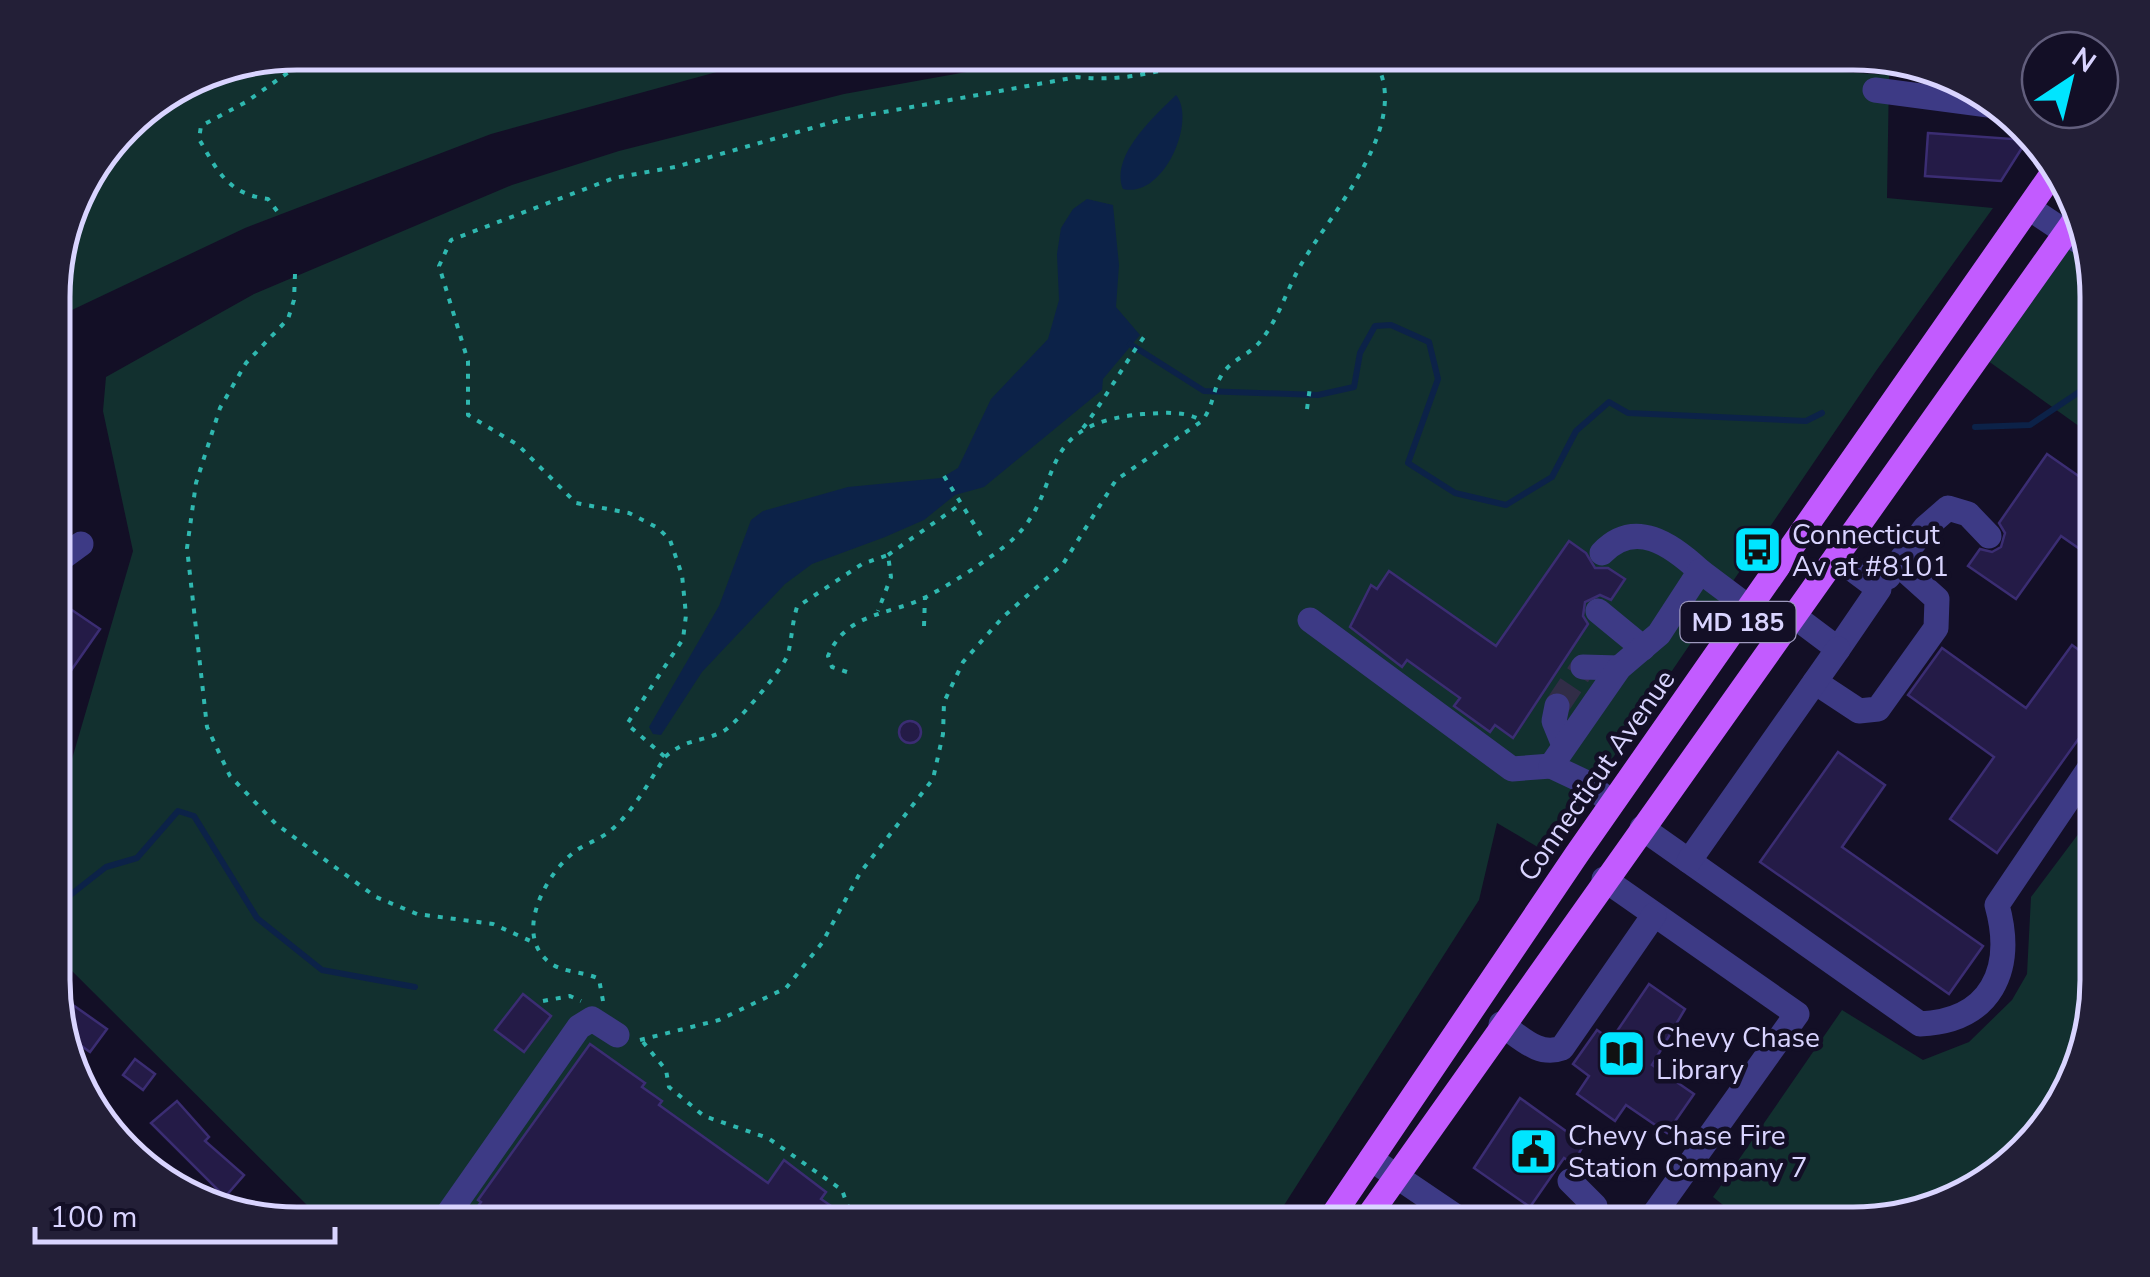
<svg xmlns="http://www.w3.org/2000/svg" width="2150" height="1277" font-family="'Nunito Sans',sans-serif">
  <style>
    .green { fill: #12302f }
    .water { fill: #0c2248 }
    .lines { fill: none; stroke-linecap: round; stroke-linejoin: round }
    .stream { stroke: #0c2248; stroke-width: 6 }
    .building { fill: #241b47; stroke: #3b2d73; stroke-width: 2.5 }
    .minor-tunnel { stroke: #312d47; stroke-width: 25; stroke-dasharray: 25 12; stroke-linecap: butt }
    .path { stroke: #2fb8b0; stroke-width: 4; stroke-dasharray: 5 8; stroke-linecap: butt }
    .minor { stroke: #3d3a85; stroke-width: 25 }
    .major { stroke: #c25bff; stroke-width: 25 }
    .labels { text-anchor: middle; stroke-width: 9; stroke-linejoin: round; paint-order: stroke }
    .shield { fill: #130f26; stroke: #9e99be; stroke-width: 2.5 }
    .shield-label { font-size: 25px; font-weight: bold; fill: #d9d4ff }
    .poi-label { font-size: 28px; fill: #d9d4ff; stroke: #130f26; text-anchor: start }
    .street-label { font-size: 28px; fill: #d9d4ff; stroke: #130f26 }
    .rim { fill: none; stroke: #d9d4ff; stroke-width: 5 }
  </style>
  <rect width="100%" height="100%" fill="#130f26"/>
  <!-- green -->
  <g class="green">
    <polygon points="297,53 786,53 491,134 245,228 55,318 55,266 78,189 136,114 204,71"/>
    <polygon points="1073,53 1550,53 1889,75 1887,198 1993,208 1876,371 1548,853 1497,823 1479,900 1272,1224 326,1224 67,966 55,969 55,775 67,776 133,551 103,411 106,377 254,294 512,185 619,151 844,94"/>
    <polygon points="2066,233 2086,246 2097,281 2097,439 1977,353"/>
    <polygon points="2097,809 2097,995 2064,1103 1976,1191 1868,1224 1747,1224 1713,1197 1842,1010 1923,1060 1969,1042 2012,1000 2027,974 2031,897"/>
  </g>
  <!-- water -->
  <g class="water">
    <path d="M 1176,95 C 1197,120 1164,199 1123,189 C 1110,155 1155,116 1176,95 Z"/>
    <polygon points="1087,199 1113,205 1119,265 1116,307 1140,335 1103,379 1102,390 984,487 955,495 924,520 885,537 812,564 785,584 702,672 661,735 653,734 649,727 719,606 751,520 763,511 848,487 941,478 958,468 991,399 1048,339 1059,300 1057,254 1061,228 1073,209"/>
  </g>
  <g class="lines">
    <!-- stream -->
    <g class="stream">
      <polyline points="1130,344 1204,391 1318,395 1354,387 1360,353 1375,326 1391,325 1429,342 1438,379 1408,463 1455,493 1506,505 1552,477 1576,431 1609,402 1628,413 1806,421 1822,413"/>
      <polyline points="1975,427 2030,425 2097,380"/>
      <polyline points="55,907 106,867 137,858 178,811 194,816 257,918 322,970 415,987"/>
    </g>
  </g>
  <!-- building -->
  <g class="building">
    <polygon points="1928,133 2027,140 2001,181 1925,176"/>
    <polygon points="2047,454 2097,489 2097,561 2061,536 2016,599 1968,566 1980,549 1992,552 2001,547 2005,533 1999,523"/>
    <polygon points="1569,541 1586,553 1595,568 1608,568 1625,579 1611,600 1600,595 1585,602 1583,616 1588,624 1513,738 1495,725 1490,732 1454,706 1460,698 1407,660 1402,667 1350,627 1371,585 1377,589 1389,571 1496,646"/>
    <polygon points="63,604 100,629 70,672 55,662 55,616"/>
    <polygon points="2072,645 2097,663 2097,713 1997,853 1950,819 1994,757 1908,695 1942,648 2026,708"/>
    <circle cx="910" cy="732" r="11"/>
    <polygon points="1838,752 1885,785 1842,847 1983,946 1949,994 1760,862"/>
    <polygon points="1649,984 1685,1009 1652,1065 1694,1094 1667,1133 1626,1105 1615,1121 1577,1094 1589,1076 1573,1064 1597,1030 1611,1040"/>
    <polygon points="523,994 551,1016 524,1052 495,1030"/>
    <polygon points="73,1005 107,1029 90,1052 63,1033 60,1024"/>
    <polygon points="590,1044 645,1083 642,1087 662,1101 659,1105 768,1183 784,1160 826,1192 821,1199 857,1224 480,1224 470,1217 481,1202 478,1200"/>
    <polygon points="135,1059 155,1074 143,1090 123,1075"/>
    <polygon points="1520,1098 1584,1144 1573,1164 1564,1158 1530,1207 1474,1168"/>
    <polygon points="177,1101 209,1137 205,1141 244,1175 225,1197 151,1123"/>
  </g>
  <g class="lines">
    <!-- minor-tunnel -->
    <polyline class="minor-tunnel" points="1557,706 1583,667"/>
    <!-- path -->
    <g class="path">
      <polyline points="1142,75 1152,53"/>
      <path d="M 277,211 L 268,199 C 228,194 218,172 199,139 L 201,126 L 246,102 L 316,53"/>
      <polyline points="295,274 294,300 288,319 246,363 220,408 196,483 187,548 207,727 230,776 276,824 376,897 417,914 493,924 535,943"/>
      <polyline points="1307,409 1310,387"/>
      <path d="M 1083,428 C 1106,398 1122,367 1144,337"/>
      <polyline points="944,476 982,537"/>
      <polyline points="888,555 961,504"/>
      <polyline points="924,626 925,597"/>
      <path d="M 847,672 L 832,667 L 828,656 C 847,611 890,616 928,596 C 954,582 982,564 1005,546 C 1072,493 1024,425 1143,414 C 1163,413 1185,410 1202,421"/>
      <path d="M 665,757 C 687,738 698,743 722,732 C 735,726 784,668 788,654 C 792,638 792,623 797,607 L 862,564 L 888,555 L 891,577 L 878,611"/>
      <polyline points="543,1001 570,996 581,1001"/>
      <path d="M 603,1001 L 599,979 C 584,971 562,973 549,962 C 512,933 548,870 577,850 C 587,843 601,839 610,831 C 633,812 649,782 665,757 L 627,724 L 683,639 L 686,615 L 682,575 L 670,540 L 658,528 L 629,513 L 576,503 L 518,445 L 468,415 L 468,361 L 439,266 L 451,240 L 614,178 L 675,167 L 840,120 L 1077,77 C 1128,83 1173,68 1221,53"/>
      <path d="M 640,1040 L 719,1020 L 786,988 L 822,943 L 860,873 L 933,779 L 943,734 L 944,702 L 963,662 L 1003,617 L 1063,564 L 1116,480 L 1202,421 C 1214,406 1213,387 1223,373 C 1232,360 1248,355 1258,344 C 1279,320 1286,290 1302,263 C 1332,211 1421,115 1369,53"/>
      <polyline points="643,1042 666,1070 669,1087 704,1116 768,1138 842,1190 851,1215 864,1224"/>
    </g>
    <!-- minor -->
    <g class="minor">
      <polyline points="1875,90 1996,106"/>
      <polyline points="2029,208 2086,246"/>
      <path d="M 1602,553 C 1635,518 1672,545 1700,571"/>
      <polyline points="55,563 81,544"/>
      <polyline points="1888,577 1925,528 1948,508 1968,514 1989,536"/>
      <polyline points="1598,611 1643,648"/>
      <polyline points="1794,616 1838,649 1879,589 1836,557"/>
      <polyline points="1310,620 1512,769 1551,766"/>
      <polyline points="1583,667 1619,668"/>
      <polyline points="1815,682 1859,711 1878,709 1936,628 1937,599 1898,564"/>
      <polyline points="1557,706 1554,721 1563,743"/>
      <polyline points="1612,803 1587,783 1551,766 1619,668 1659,634 1700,571 1748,607"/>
      <path d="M 1642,828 L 1920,1024 C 1991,1021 2015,970 1997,905 L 2097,757"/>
      <polyline points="1689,861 1838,649"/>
      <polyline points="1604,879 1797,1014 1647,1224"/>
      <path d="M 1501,1024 C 1521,1037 1538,1057 1562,1048 L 1654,915"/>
      <polyline points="1371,1159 1467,1224"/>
      <polyline points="1570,1181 1595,1206 1583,1224"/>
      <polyline points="394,1224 397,1218 415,1224"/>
      <polyline points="441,1224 579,1027 592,1019 617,1035"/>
    </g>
    <!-- major -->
    <g class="major">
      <polyline points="1327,1224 1577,854 2057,167"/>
      <polyline points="1363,1224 2077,217"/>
    </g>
  </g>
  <!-- icons -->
  <defs>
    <symbol id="bus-square" viewBox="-11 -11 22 22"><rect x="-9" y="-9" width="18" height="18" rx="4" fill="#00e5ff" stroke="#130f26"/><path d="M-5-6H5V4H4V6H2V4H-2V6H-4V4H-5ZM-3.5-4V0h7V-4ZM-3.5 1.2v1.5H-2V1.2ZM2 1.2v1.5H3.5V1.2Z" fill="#111"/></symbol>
    <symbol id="library-square" viewBox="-11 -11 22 22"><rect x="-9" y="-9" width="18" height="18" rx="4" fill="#00e5ff" stroke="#130f26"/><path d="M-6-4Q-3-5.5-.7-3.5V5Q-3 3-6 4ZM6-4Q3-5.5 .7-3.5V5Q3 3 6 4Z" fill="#111"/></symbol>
    <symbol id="civic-square" viewBox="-11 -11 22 22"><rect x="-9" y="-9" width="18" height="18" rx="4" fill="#00e5ff" stroke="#130f26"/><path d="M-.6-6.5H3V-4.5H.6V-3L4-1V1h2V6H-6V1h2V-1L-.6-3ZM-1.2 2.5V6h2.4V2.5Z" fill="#111"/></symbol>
  </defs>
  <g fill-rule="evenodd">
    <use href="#bus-square" x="1730" y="522" width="55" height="55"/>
    <use href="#library-square" x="1594" y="1026" width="55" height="55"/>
    <use href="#civic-square" x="1506" y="1124" width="55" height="55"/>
  </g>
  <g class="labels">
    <!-- shield labels -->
    <rect class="shield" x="1680.5" y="602" width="115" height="40" rx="8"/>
    <g class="shield-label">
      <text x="1738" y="631">MD 185</text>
    </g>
    <!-- poi labels -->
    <g class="poi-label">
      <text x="1792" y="544">Connecticut<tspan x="1792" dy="32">Av at #8101</tspan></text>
      <text x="1656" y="1047">Chevy Chase<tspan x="1656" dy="32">Library</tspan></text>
      <text x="1568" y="1145">Chevy Chase Fire<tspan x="1568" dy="32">Station Company 7</tspan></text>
    </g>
    <!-- street labels -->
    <g class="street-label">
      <text transform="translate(1596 775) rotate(-55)" y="10">Connecticut Avenue</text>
    </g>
  </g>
  <!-- crop -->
  <path d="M0 0H2150V1277H0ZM297 70H1853A227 227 0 0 1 2080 297V980A227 227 0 0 1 1853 1207H297A227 227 0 0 1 70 980V297A227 227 0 0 1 297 70Z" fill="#231f37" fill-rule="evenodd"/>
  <path class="rim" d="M297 70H1853A227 227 0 0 1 2080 297V980A227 227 0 0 1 1853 1207H297A227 227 0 0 1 70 980V297A227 227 0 0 1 297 70Z"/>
  <!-- north arrow -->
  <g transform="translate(2070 80) rotate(35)"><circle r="48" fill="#130f26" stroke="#625e7d" stroke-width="2.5"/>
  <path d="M0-8L18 38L0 25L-18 38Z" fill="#00e5ff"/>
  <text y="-15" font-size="28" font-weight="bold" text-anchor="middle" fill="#d9d4ff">N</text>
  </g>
  <!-- scale -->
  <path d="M35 1227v15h300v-15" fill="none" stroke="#d9d4ff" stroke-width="5"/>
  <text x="50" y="1227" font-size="30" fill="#d9d4ff" stroke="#130f26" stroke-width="8" paint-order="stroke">100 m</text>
</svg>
